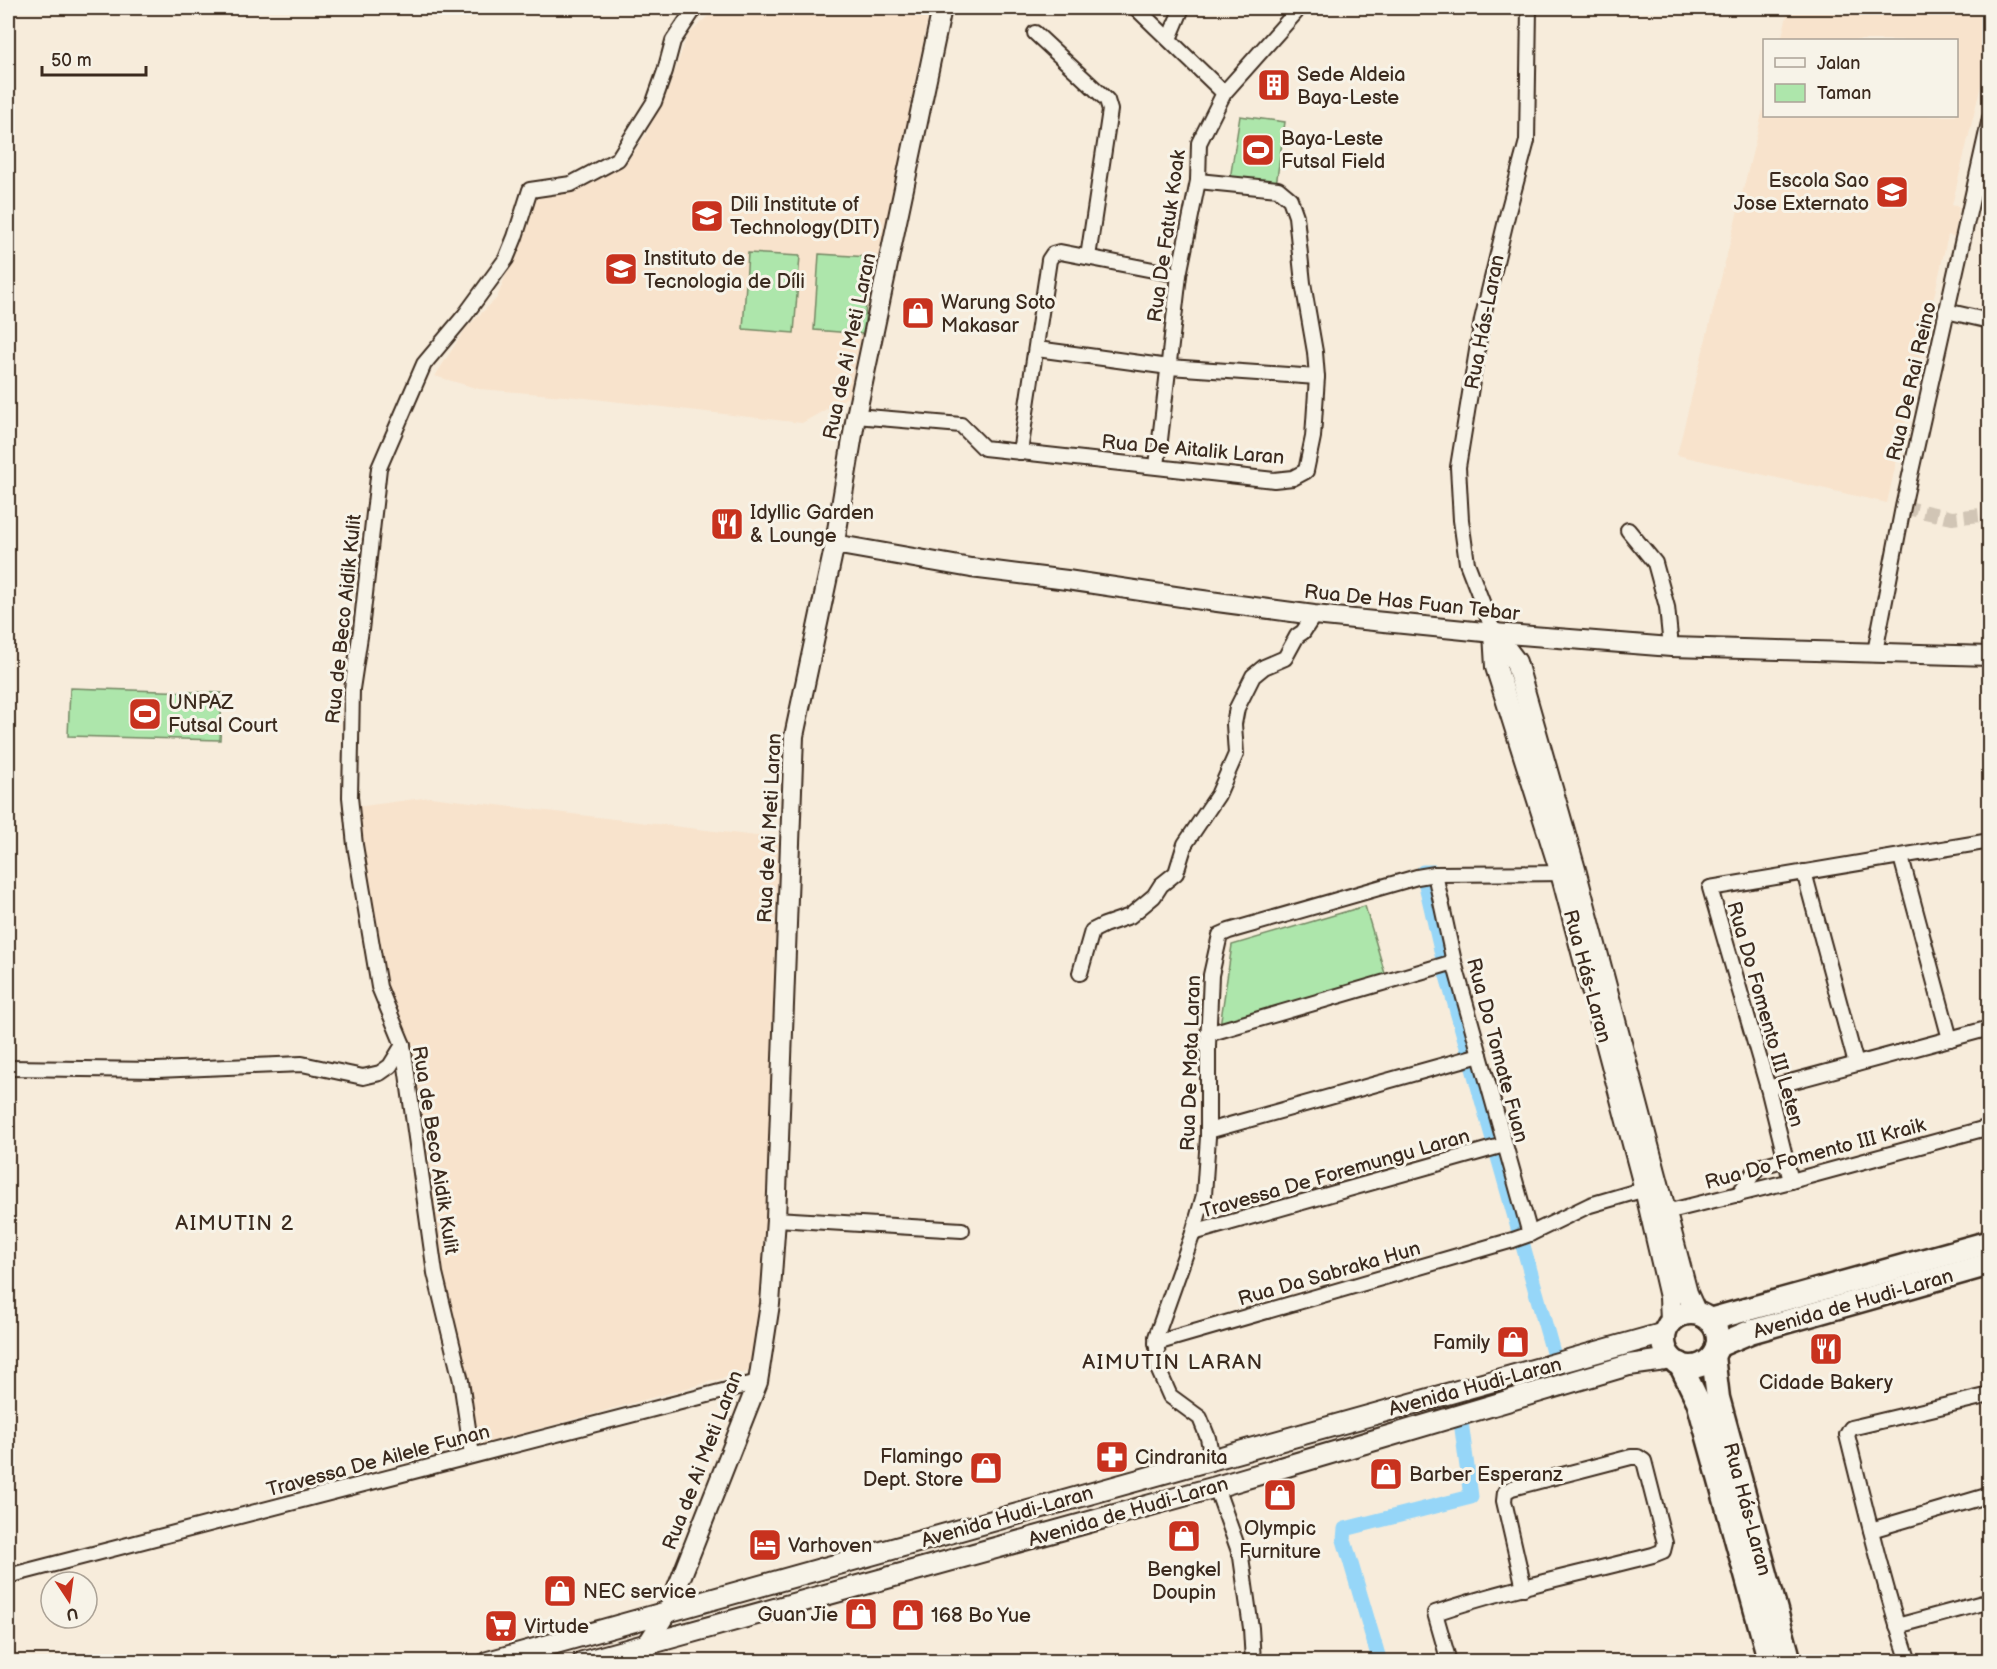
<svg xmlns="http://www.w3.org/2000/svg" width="1997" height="1669" font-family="'Balsamiq Sans',sans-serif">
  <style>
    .built { fill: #f8e3cc }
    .green { fill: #ade6ab; stroke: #748864; stroke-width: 1.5 }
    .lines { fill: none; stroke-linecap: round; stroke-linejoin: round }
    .canal { stroke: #96d6f8; stroke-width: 15 }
    .minor-tunnel { stroke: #d1c5b5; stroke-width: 14; stroke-dasharray: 14 7; stroke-linecap: butt }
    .minor-casing { stroke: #3b2a1e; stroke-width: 18 }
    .tertiary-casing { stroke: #3b2a1e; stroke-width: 22 }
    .secondary-casing { stroke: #3b2a1e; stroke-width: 24 }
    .primary-casing { stroke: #3b2a1e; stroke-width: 27 }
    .minor { stroke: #f7f3e8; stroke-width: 14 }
    .tertiary { stroke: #f7f3e8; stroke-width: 18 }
    .secondary { stroke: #f7f3e8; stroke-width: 20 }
    .primary { stroke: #f7f3e8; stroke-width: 22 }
    .labels { text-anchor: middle; stroke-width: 6; stroke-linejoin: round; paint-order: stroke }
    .poi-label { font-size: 20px; fill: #3b2a1e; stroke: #f7f3e8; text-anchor: start }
    .street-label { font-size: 20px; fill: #3b2a1e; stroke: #f7f3e8 }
    .neighbourhood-label { font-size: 21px; letter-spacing: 1.5px; fill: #3b2a1e; stroke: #f7f3e8 }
  </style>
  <rect width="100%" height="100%" fill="#f7ecdb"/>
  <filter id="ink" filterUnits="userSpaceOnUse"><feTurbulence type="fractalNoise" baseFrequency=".0167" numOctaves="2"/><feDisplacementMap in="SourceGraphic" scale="12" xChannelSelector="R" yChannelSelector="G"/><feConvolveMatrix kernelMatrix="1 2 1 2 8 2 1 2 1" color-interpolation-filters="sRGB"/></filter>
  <g filter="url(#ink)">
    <!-- built -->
    <g class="built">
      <polygon points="716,8 930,8 853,394 802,423 577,397 479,389 435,376 466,328 497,298 522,232 529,200 578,190 625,165 645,136 669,88 687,36"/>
      <polygon points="1789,8 1989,8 1989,52 1952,205 1959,207 1955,237 1948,235 1887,503 1677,455 1764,106 1764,116 1956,116 1956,40 1781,40"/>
      <polygon points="430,797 790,840 771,1309 756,1369 480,1445 463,1398 442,1266 399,1037 391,1020 349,808"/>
    </g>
    <!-- green -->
    <g class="green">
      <polygon points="1240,116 1285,122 1276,185 1230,179"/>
      <polygon points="748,253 800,256 794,333 743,329"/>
      <polygon points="819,254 869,257 864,334 814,330"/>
      <polygon points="70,688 222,693 220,740 68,736"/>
      <polygon points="1365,906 1386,977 1220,1026 1232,945"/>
    </g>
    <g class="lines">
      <!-- canal -->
      <g class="canal">
        <polyline points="1434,872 1423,872 1447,976 1556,1363"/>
        <polyline points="1380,1662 1344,1540 1345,1529 1471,1497 1460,1414"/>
      </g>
      <!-- minor-tunnel -->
      <polyline class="minor-tunnel" points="1903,507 1952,518 1990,514"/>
      <defs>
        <g id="minor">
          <polyline points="1136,8 1224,93"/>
          <polyline points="1035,33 1107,100 1110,110 1088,257"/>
          <polyline points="1169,39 1182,8"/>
          <polyline points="1946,311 1990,321"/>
          <polyline points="1037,349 1169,367 1317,377"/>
          <polyline points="856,416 961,425 984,448 1274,480 1293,478 1306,471 1313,437 1317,377 1315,352 1303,283 1296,216 1290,199 1278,189 1198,181"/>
          <polyline points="1020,452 1049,260 1053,254 1060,252 1179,275"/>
          <polyline points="1157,466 1179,275 1198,181 1199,143 1224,93 1296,12 1296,8"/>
          <polyline points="1628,530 1655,563 1667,607 1671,647"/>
          <polyline points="1494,633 1467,563 1461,520 1458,467 1482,320 1508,212 1527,141 1529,8"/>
          <polyline points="1875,652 1903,507 1990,118"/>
          <polyline points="1901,857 1950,1039"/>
          <polyline points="1804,872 1856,1064"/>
          <polyline points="1435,874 1454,962 1530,1234"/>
          <polyline points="1080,973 1092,931 1104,925 1130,916 1154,896 1161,885 1176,873 1185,844 1218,795 1236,754 1234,724 1237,708 1253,676 1264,667 1285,658 1297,636 1303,632 1314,615"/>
          <polyline points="1208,1034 1454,962"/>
          <polyline points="8,1068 157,1070 302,1064 363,1077 380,1073 390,1066 403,1045"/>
          <polyline points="1768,1088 1990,1028"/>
          <polyline points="1208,1131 1480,1055"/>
          <polyline points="1791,1181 1768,1088 1710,888 1990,841"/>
          <polyline points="1738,1195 1758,1167 1786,1159"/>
          <polyline points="1658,1214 1791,1181 1990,1127"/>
          <polyline points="776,1219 962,1230"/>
          <polyline points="1193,1233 1504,1145"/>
          <polyline points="1156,1343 1513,1240 1530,1234 1590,1205 1645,1189"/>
          <polyline points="472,1455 461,1381 435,1273 403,1045 379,987 355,845 350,797 352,689 361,630 379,468 424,364 465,315 506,259 515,237 530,190 571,184 618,159 654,102 665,71 673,41 695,8"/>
          <polyline points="1212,1458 1208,1438 1200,1418 1170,1396 1159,1371 1156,1337 1193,1233 1204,1195 1208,1137 1208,1046 1211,975 1220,935 1229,931 1417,877 1435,874 1569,873"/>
          <polyline points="1216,1487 1241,1557 1251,1628 1253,1662"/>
          <polyline points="1871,1530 1990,1495"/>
          <polyline points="8,1576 758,1382"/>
          <polyline points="1897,1626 1990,1601"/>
          <path d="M 1449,1662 L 1435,1613 C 1506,1589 1580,1574 1653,1555 L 1663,1551 L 1665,1543 L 1644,1461 L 1638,1457 L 1631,1457 L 1512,1488 L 1505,1492 L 1504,1501 L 1524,1588"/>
          <path d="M 1909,1662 C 1884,1587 1866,1511 1847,1435 L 1851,1428 L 1990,1395"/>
        </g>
        <g id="tertiary">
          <polyline points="834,544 971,568 1067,580 1195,599 1314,615 1494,633 1671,647 1990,656"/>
          <polyline points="645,1662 647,1644 668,1611 758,1382 770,1304 776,1219 794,736 834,548 856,416 942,8"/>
        </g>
        <g id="secondary">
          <polyline points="1494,633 1496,667 1561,873 1645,1189 1670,1297 1671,1322"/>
          <polyline points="1494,633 1516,662 1576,873 1687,1293 1696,1313"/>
          <polyline points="488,1662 1665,1333"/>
          <polyline points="583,1662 1216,1487 1629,1365 1672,1359"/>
        </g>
        <g id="primary">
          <circle cx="1691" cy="1340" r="27"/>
          <polyline points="1709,1320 1990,1242"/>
          <polyline points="1717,1346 1750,1332 1990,1264"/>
          <polyline points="1713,1356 1718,1398 1790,1662"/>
          <polyline points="1680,1364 1698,1401 1770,1662"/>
        </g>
      </defs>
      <!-- minor casing -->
      <use href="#minor" class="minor-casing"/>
      <!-- tertiary casing -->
      <use href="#tertiary" class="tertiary-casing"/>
      <!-- secondary casing -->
      <use href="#secondary" class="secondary-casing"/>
      <!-- primary casing -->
      <use href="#primary" class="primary-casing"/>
      <!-- minor -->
      <use href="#minor" class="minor"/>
      <!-- tertiary -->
      <use href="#tertiary" class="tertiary"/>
      <!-- secondary -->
      <use href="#secondary" class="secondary"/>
      <!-- primary -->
      <use href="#primary" class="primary"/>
    </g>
  </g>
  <!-- icons -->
  <defs>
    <symbol id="building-square" viewBox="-11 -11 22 22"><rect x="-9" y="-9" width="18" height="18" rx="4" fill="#c8321e" stroke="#f7f3e8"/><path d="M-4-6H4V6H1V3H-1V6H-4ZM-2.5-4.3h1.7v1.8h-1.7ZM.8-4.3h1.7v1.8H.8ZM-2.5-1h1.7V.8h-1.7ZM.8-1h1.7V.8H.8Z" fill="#fff"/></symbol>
    <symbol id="stadium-square" viewBox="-11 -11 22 22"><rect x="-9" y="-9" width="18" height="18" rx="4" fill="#c8321e" stroke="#f7f3e8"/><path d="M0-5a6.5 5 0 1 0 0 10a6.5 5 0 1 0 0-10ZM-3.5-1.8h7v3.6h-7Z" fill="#fff"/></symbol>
    <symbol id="school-square" viewBox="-11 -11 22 22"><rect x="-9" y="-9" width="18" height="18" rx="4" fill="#c8321e" stroke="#f7f3e8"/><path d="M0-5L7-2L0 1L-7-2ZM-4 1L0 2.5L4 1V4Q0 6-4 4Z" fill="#fff"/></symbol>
    <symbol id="university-square" viewBox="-11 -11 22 22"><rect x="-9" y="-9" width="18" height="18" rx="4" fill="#c8321e" stroke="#f7f3e8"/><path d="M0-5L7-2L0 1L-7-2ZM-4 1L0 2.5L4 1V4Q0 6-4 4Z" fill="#fff"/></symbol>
    <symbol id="shop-square" viewBox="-11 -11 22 22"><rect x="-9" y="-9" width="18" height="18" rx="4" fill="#c8321e" stroke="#f7f3e8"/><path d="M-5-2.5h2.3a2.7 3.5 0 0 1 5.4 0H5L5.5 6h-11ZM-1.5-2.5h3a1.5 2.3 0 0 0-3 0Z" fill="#fff"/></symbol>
    <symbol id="restaurant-square" viewBox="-11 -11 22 22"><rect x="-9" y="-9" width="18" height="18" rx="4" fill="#c8321e" stroke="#f7f3e8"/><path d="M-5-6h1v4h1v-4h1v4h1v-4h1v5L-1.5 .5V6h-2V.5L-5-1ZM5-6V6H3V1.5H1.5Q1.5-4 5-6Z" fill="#fff"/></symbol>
    <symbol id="pharmacy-square" viewBox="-11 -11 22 22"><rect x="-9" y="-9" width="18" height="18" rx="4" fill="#c8321e" stroke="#f7f3e8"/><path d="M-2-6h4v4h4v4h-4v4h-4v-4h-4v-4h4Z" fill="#fff"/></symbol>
    <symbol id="hotel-square" viewBox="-11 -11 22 22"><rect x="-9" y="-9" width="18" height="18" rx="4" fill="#c8321e" stroke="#f7f3e8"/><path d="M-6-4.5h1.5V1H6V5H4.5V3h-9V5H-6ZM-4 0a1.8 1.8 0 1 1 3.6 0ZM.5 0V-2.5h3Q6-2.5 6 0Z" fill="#fff"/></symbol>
    <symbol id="supermarket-square" viewBox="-11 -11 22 22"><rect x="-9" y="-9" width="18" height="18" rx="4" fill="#c8321e" stroke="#f7f3e8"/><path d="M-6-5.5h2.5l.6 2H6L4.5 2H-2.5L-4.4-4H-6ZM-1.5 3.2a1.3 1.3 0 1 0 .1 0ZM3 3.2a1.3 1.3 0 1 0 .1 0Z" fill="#fff"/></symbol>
  </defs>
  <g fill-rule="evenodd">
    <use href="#building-square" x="1255" y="66" width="38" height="38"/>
    <use href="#stadium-square" x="1239" y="131" width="38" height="38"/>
    <use href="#school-square" x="1873" y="173" width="38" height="38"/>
    <use href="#university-square" x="688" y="197" width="38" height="38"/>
    <use href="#university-square" x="602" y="250" width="38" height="38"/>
    <use href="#shop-square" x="899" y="294" width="38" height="38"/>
    <use href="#restaurant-square" x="708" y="505" width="38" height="38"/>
    <use href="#stadium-square" x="126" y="695" width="38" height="38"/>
    <use href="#shop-square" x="1494" y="1323" width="38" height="38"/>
    <use href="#restaurant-square" x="1807" y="1330" width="38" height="38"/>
    <use href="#pharmacy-square" x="1093" y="1438" width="38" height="38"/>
    <use href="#shop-square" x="967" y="1449" width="38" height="38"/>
    <use href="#shop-square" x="1367" y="1455" width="38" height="38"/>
    <use href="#shop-square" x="1261" y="1476" width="38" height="38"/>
    <use href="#shop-square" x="1165" y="1517" width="38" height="38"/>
    <use href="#hotel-square" x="746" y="1526" width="38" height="38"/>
    <use href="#shop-square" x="541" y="1572" width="38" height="38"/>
    <use href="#shop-square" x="842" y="1595" width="38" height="38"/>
    <use href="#shop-square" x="889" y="1596" width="38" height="38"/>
    <use href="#supermarket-square" x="482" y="1607" width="38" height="38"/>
  </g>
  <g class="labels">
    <!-- poi labels -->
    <g class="poi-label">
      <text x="1297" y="81">Sede Aldeia<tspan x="1297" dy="23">Baya-Leste</tspan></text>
      <text x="1281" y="145">Baya-Leste<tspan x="1281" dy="23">Futsal Field</tspan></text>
      <text x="1869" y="187" text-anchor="end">Escola Sao<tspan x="1869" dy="23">Jose Externato</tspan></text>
      <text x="730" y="211">Dili Institute of<tspan x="730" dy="23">Technology(DIT)</tspan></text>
      <text x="644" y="265">Instituto de<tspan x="644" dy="23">Tecnologia de Díli</tspan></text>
      <text x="941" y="309">Warung Soto<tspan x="941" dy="23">Makasar</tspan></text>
      <text x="750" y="519">Idyllic Garden<tspan x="750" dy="23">&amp; Lounge</tspan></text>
      <text x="168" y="709">UNPAZ<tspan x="168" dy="23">Futsal Court</tspan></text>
      <text x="1490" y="1349" text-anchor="end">Family</text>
      <text x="1826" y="1389" text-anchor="middle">Cidade Bakery</text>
      <text x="963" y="1463" text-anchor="end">Flamingo<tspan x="963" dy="23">Dept. Store</tspan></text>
      <text x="1135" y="1464">Cindranita</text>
      <text x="1409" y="1481">Barber Esperanz</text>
      <text x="1280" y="1535" text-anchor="middle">Olympic<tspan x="1280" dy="23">Furniture</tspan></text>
      <text x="788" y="1552">Varhoven</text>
      <text x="1184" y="1576" text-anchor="middle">Bengkel<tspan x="1184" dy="23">Doupin</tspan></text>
      <text x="583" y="1598">NEC service</text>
      <text x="838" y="1621" text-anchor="end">Guan Jie</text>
      <text x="931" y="1622">168 Bo Yue</text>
      <text x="524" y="1633">Virtude</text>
    </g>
    <!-- street labels -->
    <g class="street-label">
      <text transform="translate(1166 236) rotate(-82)" y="7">Rua De Fatuk Koak</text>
      <text transform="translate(1484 322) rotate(-79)" y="7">Rua Hás-Laran</text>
      <text transform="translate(849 346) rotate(-78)" y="7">Rua de Ai Meti Laran</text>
      <text transform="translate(1911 381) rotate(-77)" y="7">Rua De Rai Reino</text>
      <text transform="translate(1193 449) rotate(5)" y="7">Rua De Aitalik Laran</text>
      <text transform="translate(1412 602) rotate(6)" y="7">Rua De Has Fuan Tebar</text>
      <text transform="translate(343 619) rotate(-84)" y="7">Rua de Beco Aidik Kulit</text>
      <text transform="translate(769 828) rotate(-87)" y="7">Rua de Ai Meti Laran</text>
      <text transform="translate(1588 976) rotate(75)" y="7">Rua Hás-Laran</text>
      <text transform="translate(1766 1014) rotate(74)" y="7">Rua Do Fomento III Leten</text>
      <text transform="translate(1498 1050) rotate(75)" y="7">Rua Do Tomate Fuan</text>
      <text transform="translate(1190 1063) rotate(-88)" y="7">Rua De Mota Laran</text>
      <text transform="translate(436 1150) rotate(81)" y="7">Rua de Beco Aidik Kulit</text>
      <text transform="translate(1815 1153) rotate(-15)" y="7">Rua Do Fomento III Kraik</text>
      <text transform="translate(1335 1173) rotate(-16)" y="7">Travessa De Foremungu Laran</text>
      <text transform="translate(1329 1273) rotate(-16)" y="7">Rua Da Sabraka Hun</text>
      <text transform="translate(1853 1303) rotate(-16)" y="7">Avenida de Hudi-Laran</text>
      <text transform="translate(1475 1386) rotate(-15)" y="7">Avenida Hudi-Laran</text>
      <text transform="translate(378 1460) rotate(-15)" y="7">Travessa De Ailele Funan</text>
      <text transform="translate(702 1460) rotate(-69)" y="7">Rua de Ai Meti Laran</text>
      <text transform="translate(1748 1509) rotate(75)" y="7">Rua Hás-Laran</text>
      <text transform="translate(1128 1511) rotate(-16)" y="7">Avenida de Hudi-Laran</text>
      <text transform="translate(1007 1516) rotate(-16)" y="7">Avenida Hudi-Laran</text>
    </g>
    <!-- neighbourhood labels -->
    <g class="neighbourhood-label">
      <text x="235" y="1230">AIMUTIN 2</text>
      <text x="1173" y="1369">AIMUTIN LARAN</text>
    </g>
  </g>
  <!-- margin -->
  <rect width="1997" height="1669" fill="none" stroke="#f7f3e8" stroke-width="30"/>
  <rect x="15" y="15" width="1967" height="1639" fill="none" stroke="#3b2a1e" stroke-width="2" filter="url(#ink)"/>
  <!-- legend -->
  <rect x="1763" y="39" width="195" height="78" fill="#f7f3e8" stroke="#aca397" stroke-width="1.5"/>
  <rect x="1775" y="58" width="30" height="9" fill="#f7f3e8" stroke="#aca397" stroke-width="1.5"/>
  <text x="1817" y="69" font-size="18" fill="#3b2a1e">Jalan</text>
  <rect x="1775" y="84" width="30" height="18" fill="#ade6ab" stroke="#aca397" stroke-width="1.5"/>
  <text x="1817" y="99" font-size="18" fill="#3b2a1e">Taman</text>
  <!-- north arrow -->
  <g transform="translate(69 1600) rotate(167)"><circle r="28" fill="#f7f3e8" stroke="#aca397" stroke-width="1.5"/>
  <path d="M0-4.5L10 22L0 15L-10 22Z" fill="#c8321e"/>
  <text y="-9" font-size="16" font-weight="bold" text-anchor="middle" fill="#3b2a1e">U</text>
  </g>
  <!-- scale -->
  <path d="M42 66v9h104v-9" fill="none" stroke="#3b2a1e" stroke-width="3"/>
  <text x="51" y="66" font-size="18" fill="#3b2a1e" stroke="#f7f3e8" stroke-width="4.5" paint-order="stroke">50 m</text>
</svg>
